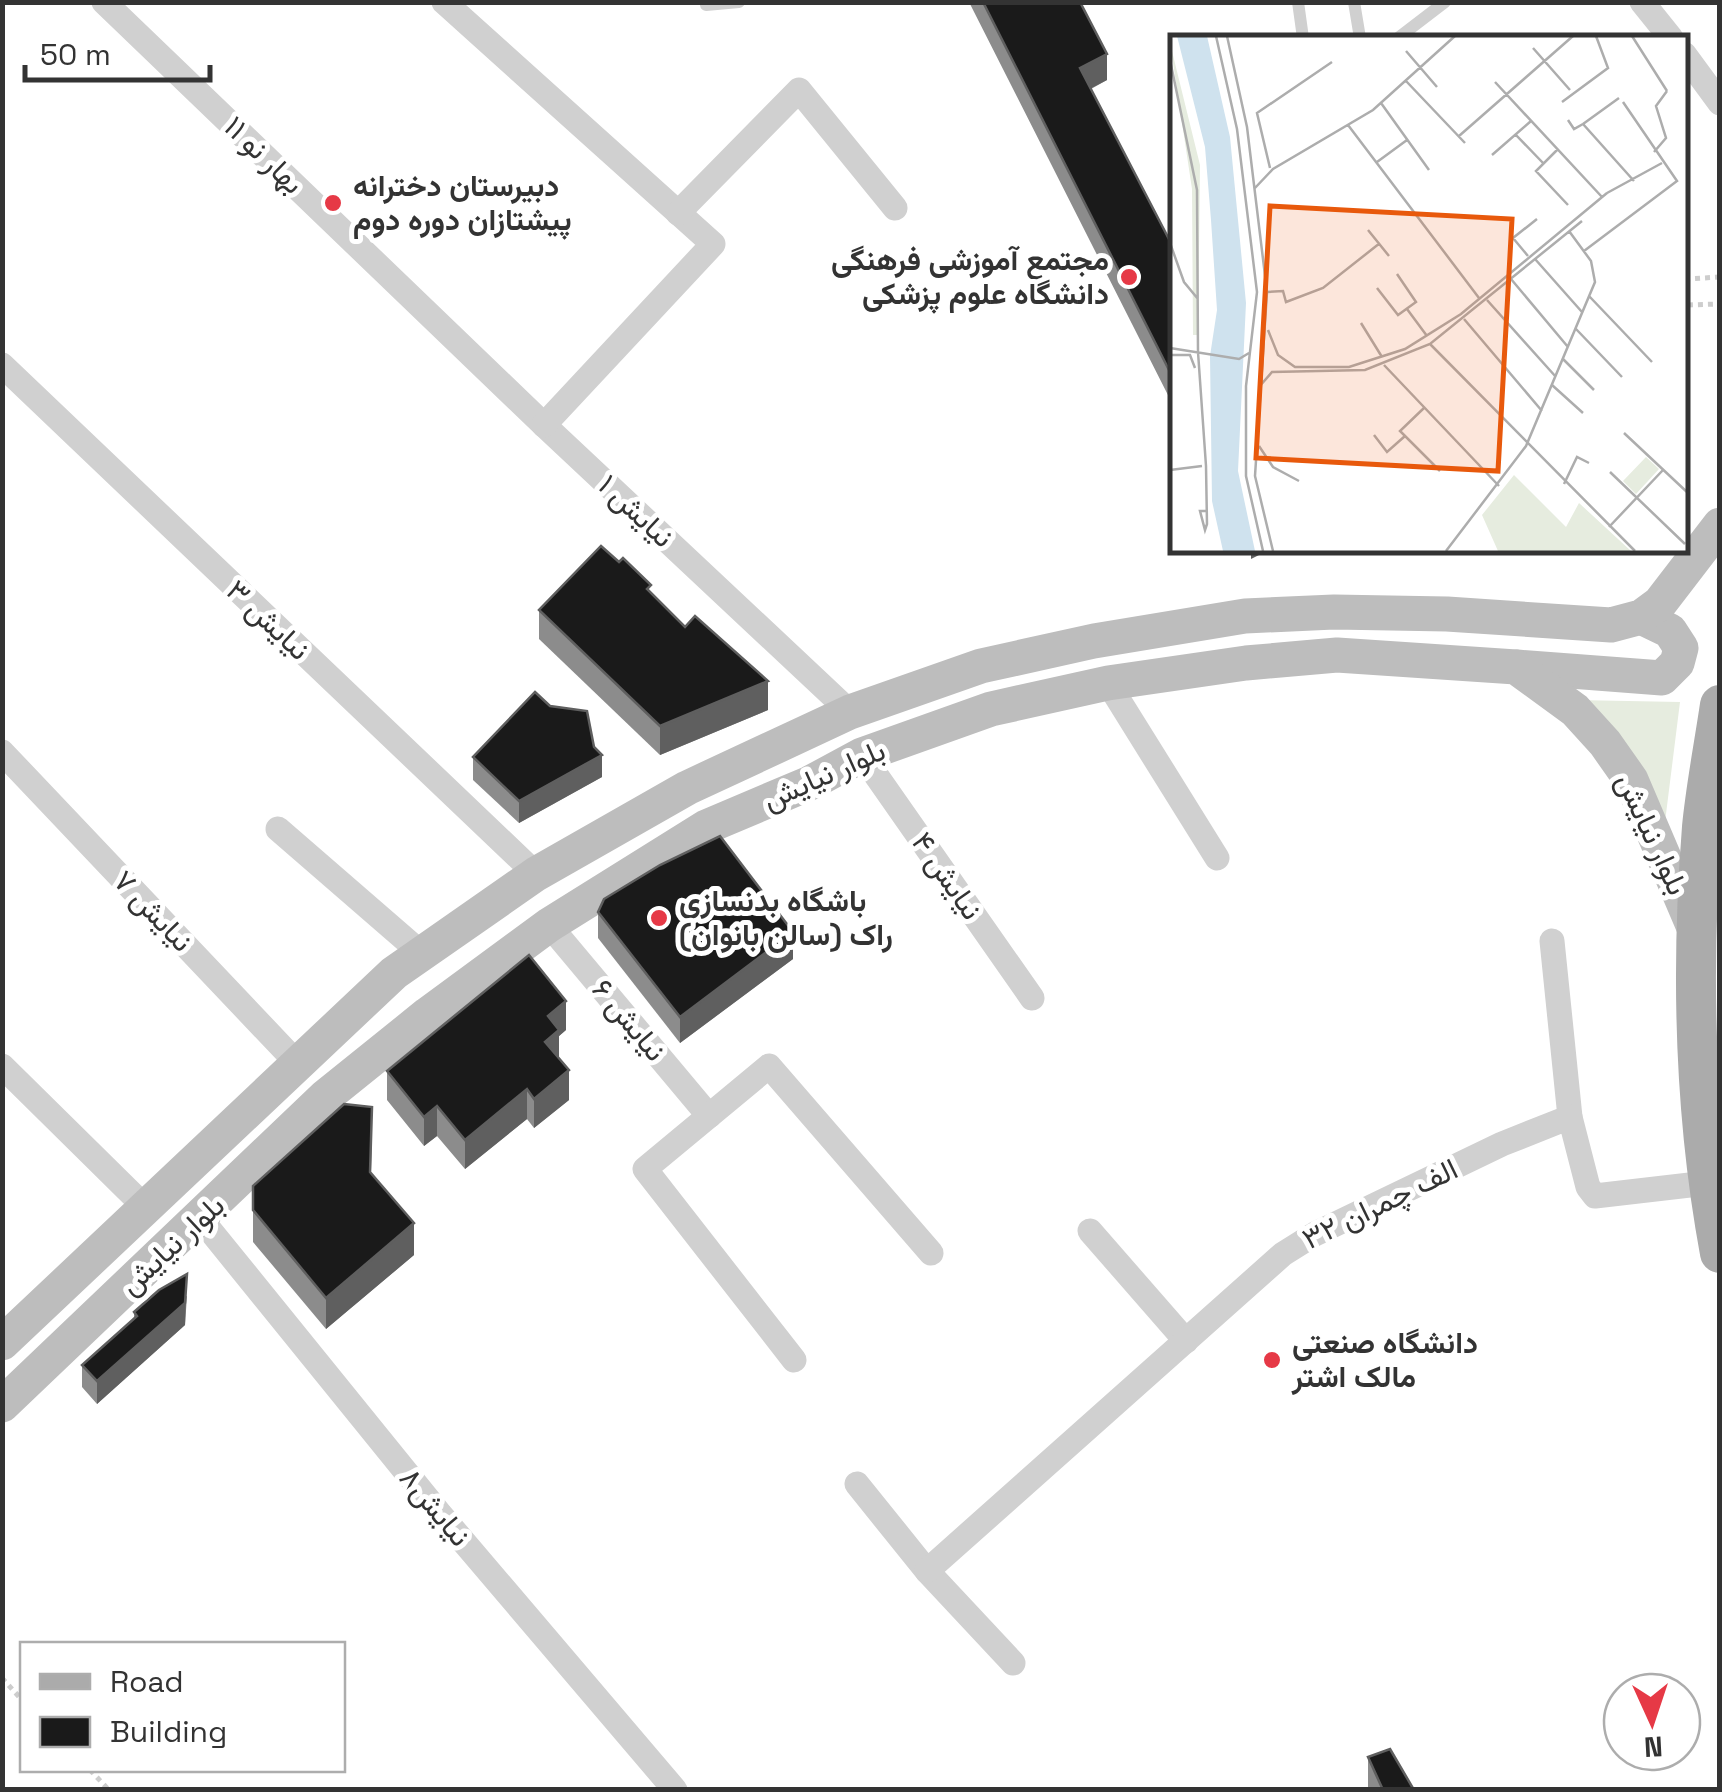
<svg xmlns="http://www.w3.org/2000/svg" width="1722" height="1792" font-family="'Space Grotesk',Vazirmatn,sans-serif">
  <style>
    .green { fill: #e6ecdf }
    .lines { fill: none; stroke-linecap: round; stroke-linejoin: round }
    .path { stroke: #cdcdcd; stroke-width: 5; stroke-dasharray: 5 5; stroke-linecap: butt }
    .service { stroke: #d0d0d0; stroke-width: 12 }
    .minor { stroke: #d0d0d0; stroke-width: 25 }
    .secondary { stroke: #bdbdbd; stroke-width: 35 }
    .primary { stroke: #ababab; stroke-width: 40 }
    .wall { fill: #8c8c8c }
    .shaded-wall { fill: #5f5f5f }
    .building { fill: #1a1a1a; stroke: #5f5f5f; stroke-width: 2.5 }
    .poi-dot { fill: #e63946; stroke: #fff; stroke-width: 4 }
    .labels { text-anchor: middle; stroke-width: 10; stroke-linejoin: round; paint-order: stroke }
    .street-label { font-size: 30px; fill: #333; stroke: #fff }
    .poi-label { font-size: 30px; font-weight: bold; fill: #333; stroke: #fff; text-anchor: start }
    .inset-road { fill: none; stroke: #adadad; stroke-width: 2.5 }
    .view { fill: #e8590c; fill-opacity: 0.15; stroke: #e8590c; stroke-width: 5 }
    .inset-edge { fill: none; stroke: #333; stroke-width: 5 }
  </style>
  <rect width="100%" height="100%" fill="#fff"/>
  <!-- green -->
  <polygon class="green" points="1576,700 1680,702 1665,822"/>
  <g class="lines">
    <!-- path -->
    <g class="path">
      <polyline points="1720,277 1687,279 1687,305 1720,304"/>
      <polyline points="2,1678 22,1700"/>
      <polyline points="90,1770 109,1790"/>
    </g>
    <!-- service -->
    <g class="service">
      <polyline points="1298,2 1303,38"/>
      <polyline points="1354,2 1360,38"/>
      <polyline points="706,5 739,2"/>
      <polyline points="1398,38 1445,2"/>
    </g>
    <!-- minor -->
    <g class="minor">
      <polyline points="104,2 544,425 850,712"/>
      <polyline points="444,2 713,244 544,425"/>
      <polyline points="1642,2 1671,38"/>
      <polyline points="1684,54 1720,103"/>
      <polyline points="678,213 799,90 895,208"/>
      <polyline points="2,365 536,874"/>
      <polyline points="1108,683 1217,858"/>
      <polyline points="2,752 298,1064"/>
      <polyline points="862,755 1032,998"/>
      <polyline points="278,829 421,953"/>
      <polyline points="549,925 709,1116"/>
      <polyline points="1552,941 1570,1117"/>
      <polyline points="2,1066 144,1206"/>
      <polyline points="201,1219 440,1514 675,1790"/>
      <polyline points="1090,1231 1186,1341"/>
      <polyline points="794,1360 645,1169 769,1066 931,1253"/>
      <polyline points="857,1484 927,1571 1013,1663"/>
      <polyline points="927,1571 1283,1254 1315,1234 1502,1144 1570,1117 1588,1187 1595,1196 1707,1183"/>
    </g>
    <!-- secondary -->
    <g class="secondary">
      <polyline points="1517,667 1662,678 1677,663 1681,648 1670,631 1641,617"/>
      <polyline points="2,1343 394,973 536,874 687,788 850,712 981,666 1094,641 1245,616 1334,612 1447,614 1611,625 1641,617 1660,603 1720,525"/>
      <polyline points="2,1405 325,1097 428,1014 549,925 706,827 810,783 862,755 991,709 1108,683 1246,663 1337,655 1516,667 1575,710 1605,743 1631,780 1695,930"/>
    </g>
    <!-- primary -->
    <path class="primary" d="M 1720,705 C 1714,746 1706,786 1702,827 C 1691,968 1694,1113 1720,1253"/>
  </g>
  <!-- wall -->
  <g class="wall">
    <polygon points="969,2 1080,2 1107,80 1091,89 1172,245 1172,403"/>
    <polygon points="651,593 768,710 660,755 539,639 539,610"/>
    <polygon points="594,747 602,777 519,823 473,780 473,757"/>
    <polygon points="598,912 793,959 680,1043 598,938"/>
    <polygon points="566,1030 559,1036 559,1059 569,1100 534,1128 527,1119 465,1169 437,1136 424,1146 387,1100 387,1071"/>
    <polygon points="372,1139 371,1173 414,1255 326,1329 253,1242 253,1186"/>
    <polygon points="187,1296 185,1325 97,1404 82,1387 82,1365 134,1318 134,1312"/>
    <polygon points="1368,1757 1414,1790 1368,1790"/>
  </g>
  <!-- shaded-wall -->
  <g class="shaded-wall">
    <polygon points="1107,54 1107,80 1080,94 1080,68"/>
    <polygon points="1251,550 1269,550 1251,559"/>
    <polygon points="768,681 768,710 660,755 660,726"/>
    <polygon points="602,755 602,777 519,823 519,801"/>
    <polygon points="793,932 793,959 680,1043 680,1017"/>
    <polygon points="566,1001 566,1030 559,1036 559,1059 545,1042 548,1016"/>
    <polygon points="569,1070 569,1100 534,1128 534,1099"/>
    <polygon points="527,1089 527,1119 465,1169 465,1140"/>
    <polygon points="437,1106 437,1136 424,1146 424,1117"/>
    <polygon points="414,1223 414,1255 326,1329 326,1298"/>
    <polygon points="187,1274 185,1325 97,1404 97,1381"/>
  </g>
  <!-- building -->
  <g class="building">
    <polygon points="983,2 1080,2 1107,54 1080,68 1172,245 1172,376"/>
    <polygon points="601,546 619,562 623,558 651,585 647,589 685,627 695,616 768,681 660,726 539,610"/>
    <polygon points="535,692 550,706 587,711 594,747 602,755 519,801 473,757"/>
    <polygon points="720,836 793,932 680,1017 598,912 604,899 660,865"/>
    <polygon points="529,955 566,1001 548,1016 559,1030 545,1042 569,1070 534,1099 527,1089 465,1140 437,1106 424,1117 387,1071"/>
    <polygon points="344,1104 372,1107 370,1172 414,1223 326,1298 253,1210 253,1186"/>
    <polygon points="187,1274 185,1303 97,1381 82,1365 137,1316 134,1312 159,1290"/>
    <polygon points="1390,1749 1414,1790 1383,1790 1368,1757"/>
  </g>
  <!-- markers -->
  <g class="poi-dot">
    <circle cx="333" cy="203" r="10"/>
    <circle cx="1129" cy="277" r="10"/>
    <circle cx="659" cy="918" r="10"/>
    <circle cx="1272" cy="1360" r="10"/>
  </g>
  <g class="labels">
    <!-- street labels -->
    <g class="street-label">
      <text transform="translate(264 155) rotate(44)" y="10">۱۱ بهار نو</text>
      <text transform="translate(636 511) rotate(43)" y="10">نیایش ۱</text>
      <text transform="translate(268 620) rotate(43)" y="10">نیایش ۳</text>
      <text transform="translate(824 775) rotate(-24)" y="10">بلوار نیایش</text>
      <text transform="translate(1652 834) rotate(65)" y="10">بلوار نیایش</text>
      <text transform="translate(947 876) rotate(55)" y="10">نیایش ۴</text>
      <text transform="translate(153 911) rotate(46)" y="10">نیایش ۷</text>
      <text transform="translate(629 1020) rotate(50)" y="10">نیایش ۶</text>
      <text transform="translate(1380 1204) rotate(-26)" y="10">۳۲ الف چمران</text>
      <text transform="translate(172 1245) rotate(-43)" y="10">بلوار نیایش</text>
      <text transform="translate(435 1507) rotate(50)" y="10">نیایش۸</text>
    </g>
    <!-- poi labels -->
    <g class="poi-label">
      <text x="353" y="196">دبیرستان دخترانه<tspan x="353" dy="34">پیشتازان دوره دوم</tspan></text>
      <text x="1109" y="270" text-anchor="end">مجتمع آموزشی فرهنگی<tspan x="1109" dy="34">دانشگاه علوم پزشکی</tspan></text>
      <text x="679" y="911">باشگاه بدنسازی<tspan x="679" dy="34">راک (سالن بانوان)</tspan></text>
      <text x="1292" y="1353">دانشگاه صنعتی<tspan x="1292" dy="34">مالک اشتر</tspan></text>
    </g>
  </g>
  <!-- overview -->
  <g transform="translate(1170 35)">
    <rect width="518" height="518" fill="#fff"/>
    <path d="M 0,8 L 30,130 L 28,300 L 23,300 L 22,154 ZM 476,422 L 489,434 L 466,459 L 453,446 ZM 344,440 L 396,492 L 409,468 L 461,516 L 328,516 L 312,480 Z" fill="#e6ecdf"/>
    <path d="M 7,1 L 37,1 L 60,102 L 76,268 L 68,436 L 85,516 L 53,516 L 42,466 L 40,321 L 47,275 L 41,185 L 35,112 Z" fill="#cfe2ee"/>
    <path class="inset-road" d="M 46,1 L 67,94 L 87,257 L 76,351 L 76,441 L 93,516M 57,1 L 77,92 L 97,257 L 85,441 L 103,516M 462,1 L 497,56M 363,13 L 400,55M 236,16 L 267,52M 0,25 L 27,155 L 28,317M 236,46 L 295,108M 325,47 L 432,162M 392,67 L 438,33 L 426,1M 211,68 L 259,135M 398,85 L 404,94 L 413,89 L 464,146M 413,89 L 449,63M 178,90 L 309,263M 345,99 L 374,129M 289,101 L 403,1M 388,114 L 366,136 L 398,170M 484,117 L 496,103 L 486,71 L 497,56M 322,120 L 361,86M 207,127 L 237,105M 100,133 L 87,78 L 162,27M 84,154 L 103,134 L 203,75 L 285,1M 437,158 L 492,128M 198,195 L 219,221M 0,208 L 14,247 L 28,264M 414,216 L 507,146 L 453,67M 358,221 L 343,203 L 367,184M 365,224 L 412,277M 341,244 L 398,312M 207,253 L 228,280 L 246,267 L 227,239M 97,257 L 113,256 L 116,267 L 153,253 L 210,208M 419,261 L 482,327M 317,265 L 386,342M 237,274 L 257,301M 294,284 L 372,376M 191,288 L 212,322M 406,294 L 452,342M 98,295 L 108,320 L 125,332 L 179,332 L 235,314 L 291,279 L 437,158M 260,309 L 465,516M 0,313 L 69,324 L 79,318M 28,317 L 36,431 L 37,489 L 35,495 L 30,476 L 37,476M 0,320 L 20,320 L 25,333M 393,324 L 424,355M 214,330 L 329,451M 382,350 L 413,378M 89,352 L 102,337 L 195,335 L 260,309 L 412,186M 255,372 L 230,396 L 270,436M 454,398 L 518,458M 204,400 L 217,417 L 235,401M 89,411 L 103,432 L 129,446M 0,435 L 32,431M 440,437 L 515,509M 394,449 L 407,422 L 419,428M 439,492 L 493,435M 276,516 L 356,411 L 425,247 L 421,226 L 399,196"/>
    <path class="view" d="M 100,171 L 342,184 L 328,436 L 86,423 Z"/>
    <rect width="518" height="518" class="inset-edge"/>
  </g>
  <!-- border -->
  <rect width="1722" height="1792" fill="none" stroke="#333333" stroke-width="10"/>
  <!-- legend -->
  <rect x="20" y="1642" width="325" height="130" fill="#ffffff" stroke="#adadad" stroke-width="2.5"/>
  <rect x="40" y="1674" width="50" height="15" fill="#ababab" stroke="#adadad" stroke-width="2.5"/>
  <text x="110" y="1692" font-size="30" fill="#333333">Road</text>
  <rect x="40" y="1717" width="50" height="30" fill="#1a1a1a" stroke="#adadad" stroke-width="2.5"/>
  <text x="110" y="1742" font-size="30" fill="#333333">Building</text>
  <!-- north arrow -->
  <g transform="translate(1652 1722) rotate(177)"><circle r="48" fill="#ffffff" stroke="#adadad" stroke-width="2.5"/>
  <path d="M0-8L18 38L0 25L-18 38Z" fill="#e63946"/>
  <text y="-15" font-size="28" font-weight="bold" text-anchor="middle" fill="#333333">N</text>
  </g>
  <!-- scale -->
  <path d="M25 65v15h185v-15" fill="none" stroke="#333333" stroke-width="5"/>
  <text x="40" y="65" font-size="30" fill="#333333" stroke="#ffffff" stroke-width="8" paint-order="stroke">50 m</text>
</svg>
